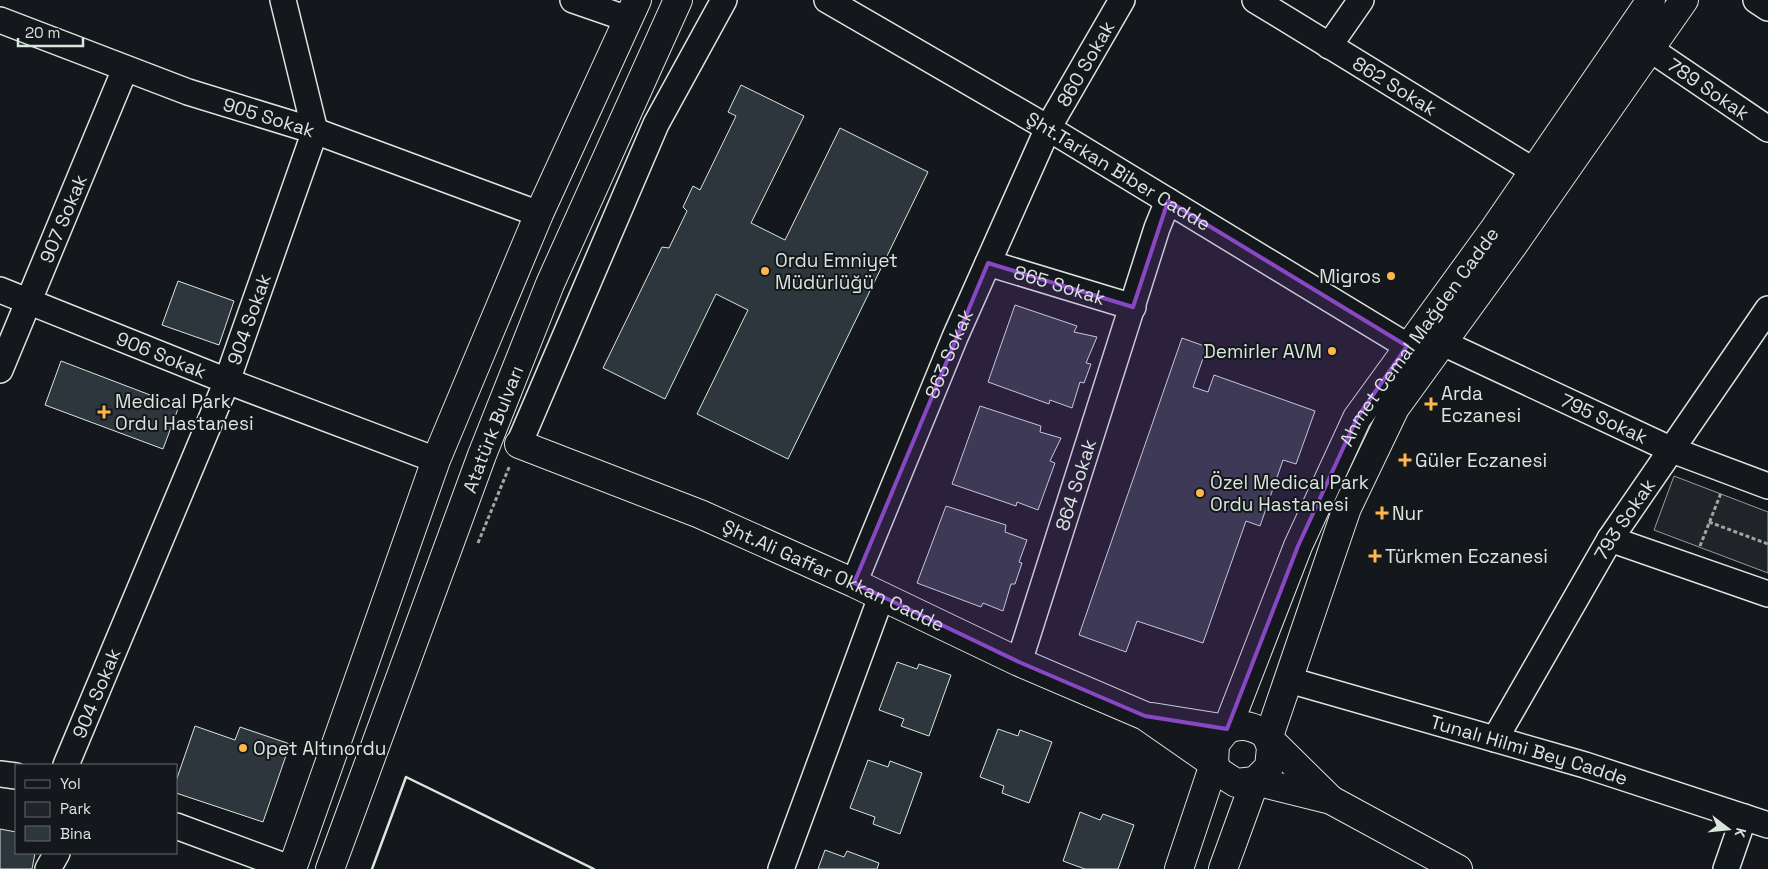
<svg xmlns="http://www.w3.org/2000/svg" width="1768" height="869" font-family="'Space Grotesk',sans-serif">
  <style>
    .green { fill: #202428; stroke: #939e99 }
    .building { fill: #2c363c; stroke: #d8e6dc }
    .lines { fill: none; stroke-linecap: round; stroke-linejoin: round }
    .minor-casing { stroke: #d8e6dc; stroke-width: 28 }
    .major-casing { stroke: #d8e6dc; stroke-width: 30 }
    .highway-casing { stroke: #d8e6dc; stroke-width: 30 }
    .path { stroke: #9da8a2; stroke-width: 3; stroke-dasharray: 4 2.5; stroke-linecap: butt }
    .minor { stroke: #14181c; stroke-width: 25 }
    .major { stroke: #14181c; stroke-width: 28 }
    .highway { stroke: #14181c; stroke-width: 28 }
    .wall { stroke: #d8e6dc; stroke-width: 2.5 }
    .marked { fill: #8948c3; fill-opacity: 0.2; stroke: #8948c3; stroke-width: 4; stroke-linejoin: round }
    .poi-dot { fill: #ffb74d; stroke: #14181c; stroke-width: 2 }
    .labels { text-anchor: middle; stroke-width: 4; stroke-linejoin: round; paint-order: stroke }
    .street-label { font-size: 19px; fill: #d8e6dc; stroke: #14181c }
    .poi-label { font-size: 19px; fill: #d8e6dc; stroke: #14181c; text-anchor: start }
  </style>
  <rect width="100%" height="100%" fill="#14181c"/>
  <!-- green -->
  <polygon class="green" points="1674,476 1768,512 1768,573 1654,530"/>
  <!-- building -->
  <g class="building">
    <polygon points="741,85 804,116 751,223 785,240 840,128 928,172 788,459 697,414 748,310 716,294 665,399 603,368 662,247 669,248 687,211 683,207 693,186 700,190 736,116 728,112"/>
    <polygon points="178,281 234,301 219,345 162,325"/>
    <polygon points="1015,305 1077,326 1074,332 1097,337 1086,363 1091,364 1084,383 1080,382 1072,408 1050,400 1049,404 988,382"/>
    <polygon points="1182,338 1207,347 1193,387 1208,392 1214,375 1315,411 1296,464 1283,460 1260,526 1246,521 1203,643 1137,621 1126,652 1079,635"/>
    <polygon points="61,361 179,406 163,449 45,405"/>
    <polygon points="980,406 1041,426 1040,432 1061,438 1050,461 1055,463 1038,510 1017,502 1016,506 952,484"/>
    <polygon points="946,506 1006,525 1005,532 1027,540 1019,562 1022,563 1015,584 1011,584 1003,611 983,603 981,607 917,583"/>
    <polygon points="897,662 917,669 919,664 951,675 929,736 901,726 904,719 879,710"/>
    <polygon points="195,726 235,740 240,727 290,744 263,822 176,793 176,781"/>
    <polygon points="998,729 1018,736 1020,730 1052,742 1029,803 1002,793 1004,786 980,777"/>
    <polygon points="868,760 888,767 890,761 922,773 900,834 873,824 875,817 850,808"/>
    <polygon points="1080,812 1100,820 1103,814 1134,825 1118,869 1085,869 1063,861"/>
    <polygon points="0,829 16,832 16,853 35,853 32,869 0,869"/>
    <polygon points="825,850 844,857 847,851 879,863 877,869 818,869"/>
  </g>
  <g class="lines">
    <defs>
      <g id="minor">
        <polyline points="573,0 628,19"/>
        <path id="s1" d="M 827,0 L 1048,128 L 1407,346"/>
        <path id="s2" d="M 1255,0 L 1534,171"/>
        <polyline points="1756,0 1768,8"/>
        <path id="s3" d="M 0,20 L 188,92 L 315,131 L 539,214"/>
        <polyline points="1329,46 1361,0"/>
        <path id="s4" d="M 1650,49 L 1768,129"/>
        <path id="s5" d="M 988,263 L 1133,307"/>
        <path id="s6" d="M 0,290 L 227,381 L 436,460"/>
        <path id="s7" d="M 1443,343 L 1672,450 L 1768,486"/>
        <path id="s8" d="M 0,370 L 125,69"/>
        <polyline points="519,444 656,124 724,0"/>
        <polyline points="1610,539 1768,594"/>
        <path id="s9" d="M 854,583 L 955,337 L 1048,128 L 1122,0"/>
        <path id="s10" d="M 1019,662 L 1157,228 L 1168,201"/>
        <path id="s11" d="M 1289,680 L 1585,765 L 1768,825"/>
        <path id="s12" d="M 1495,739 L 1610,539 L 1768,309"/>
        <path id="s13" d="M 66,765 L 227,381 L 315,131 L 283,0"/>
        <polyline points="0,774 16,776"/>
        <polyline points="176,826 292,869"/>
        <polyline points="48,869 57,853"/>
        <polyline points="781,869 881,597"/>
        <polyline points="1726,869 1744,817"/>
      </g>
      <g id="major">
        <path id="s14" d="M 519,444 L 700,514 L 854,583 L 1019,662 L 1145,716 L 1214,764 L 1219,772 L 1236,783 L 1255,781 L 1331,800 L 1458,869"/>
        <path d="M 1152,717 L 1227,729 C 1241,724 1249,725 1262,732 L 1330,799"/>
        <path id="s15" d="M 1179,869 L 1214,764 L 1215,744 L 1227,729 L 1298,546 L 1357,418 L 1495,228 L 1651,0"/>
        <polyline points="1223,869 1255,781 1269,767 1271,748 1268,739 1347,508 1395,408 1514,244 1684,0"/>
      </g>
      <g id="highway">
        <polyline points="292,869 436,460 539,214 637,0"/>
        <path id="s16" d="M 330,869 L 482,455 L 550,284 L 678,0"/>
      </g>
    </defs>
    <!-- minor casing -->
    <use href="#minor" class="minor-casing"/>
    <!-- major casing -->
    <use href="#major" class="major-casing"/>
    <!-- highway casing -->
    <use href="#highway" class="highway-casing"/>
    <!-- path -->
    <g class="path">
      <polyline points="1709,522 1768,544"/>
      <polyline points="478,543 510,465"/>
      <polyline points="1700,546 1721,493"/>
    </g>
    <!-- minor -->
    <use href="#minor" class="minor"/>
    <!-- major -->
    <use href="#major" class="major"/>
    <!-- highway -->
    <use href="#highway" class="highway"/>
    <!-- wall -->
    <polyline class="wall" points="372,869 406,777 594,869"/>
  </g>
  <!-- marked area -->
  <path class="marked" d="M 1168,201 L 1407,346 L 1357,418 L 1298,546 L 1227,729 L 1145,716 L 1019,662 L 854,583 L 988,263 L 1133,307 Z"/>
  <!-- markers -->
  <g class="poi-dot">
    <circle cx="765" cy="271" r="5"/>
    <circle cx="1391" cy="276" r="5"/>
    <circle cx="1332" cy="351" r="5"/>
    <path d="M1428.5 396.5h5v5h5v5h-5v5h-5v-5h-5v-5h5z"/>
    <path d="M101.5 404.5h5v5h5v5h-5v5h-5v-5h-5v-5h5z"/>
    <path d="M1402.5 452.5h5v5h5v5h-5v5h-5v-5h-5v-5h5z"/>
    <circle cx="1200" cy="493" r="5"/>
    <path d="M1379.5 505.5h5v5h5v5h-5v5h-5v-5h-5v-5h5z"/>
    <path d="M1372.5 548.5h5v5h5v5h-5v5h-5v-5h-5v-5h5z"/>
    <circle cx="243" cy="748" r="5"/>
  </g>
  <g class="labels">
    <!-- street labels -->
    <g class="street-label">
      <text dy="7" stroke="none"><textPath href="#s9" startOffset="569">860 Sokak</textPath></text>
      <text dy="7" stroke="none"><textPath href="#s2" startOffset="164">862 Sokak</textPath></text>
      <text dy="7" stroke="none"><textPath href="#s4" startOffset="71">789 Sokak</textPath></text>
      <text dy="7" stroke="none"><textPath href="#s3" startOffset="286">905 Sokak</textPath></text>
      <text dy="7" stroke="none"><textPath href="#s1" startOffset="338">Şht.Tarkan Biber Cadde</textPath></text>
      <text dy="7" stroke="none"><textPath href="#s8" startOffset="164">907 Sokak</textPath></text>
      <text dy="7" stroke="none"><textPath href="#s5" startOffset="75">865 Sokak</textPath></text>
      <text dy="7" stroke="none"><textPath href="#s13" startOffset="482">904 Sokak</textPath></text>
      <text dy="7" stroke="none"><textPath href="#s15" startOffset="589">Ahmet Cemal Mağden Cadde</textPath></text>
      <text dy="7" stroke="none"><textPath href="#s6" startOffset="174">906 Sokak</textPath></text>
      <text dy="7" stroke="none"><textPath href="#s9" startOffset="248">863 Sokak</textPath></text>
      <text dy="7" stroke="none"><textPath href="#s7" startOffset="178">795 Sokak</textPath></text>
      <text dy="7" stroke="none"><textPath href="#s16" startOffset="469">Atatürk Bulvarı</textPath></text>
      <text dy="7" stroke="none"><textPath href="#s10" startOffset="186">864 Sokak</textPath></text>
      <text dy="7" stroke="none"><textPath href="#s12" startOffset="255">793 Sokak</textPath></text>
      <text dy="7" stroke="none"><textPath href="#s14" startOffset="341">Şht.Ali Gaffar Okkan Cadde</textPath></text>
      <text dy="7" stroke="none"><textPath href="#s13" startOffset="78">904 Sokak</textPath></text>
      <text dy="7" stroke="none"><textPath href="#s11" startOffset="250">Tunalı Hilmi Bey Cadde</textPath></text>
    </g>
    <!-- poi labels -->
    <g class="poi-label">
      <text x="775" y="267">Ordu Emniyet<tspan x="775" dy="22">Müdürlüğü</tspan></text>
      <text x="1381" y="283" text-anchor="end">Migros</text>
      <text x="1322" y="358" text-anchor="end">Demirler AVM</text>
      <text x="1441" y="400">Arda<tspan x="1441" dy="22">Eczanesi</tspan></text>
      <text x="115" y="408">Medical Park<tspan x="115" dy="22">Ordu Hastanesi</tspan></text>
      <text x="1415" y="467">Güler Eczanesi</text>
      <text x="1210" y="489">Özel Medical Park<tspan x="1210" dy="22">Ordu Hastanesi</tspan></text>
      <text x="1392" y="520">Nur</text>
      <text x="1385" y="563">Türkmen Eczanesi</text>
      <text x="253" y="755">Opet Altınordu</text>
    </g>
  </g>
  <!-- legend -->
  <rect x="15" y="764" width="162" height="90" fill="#14181c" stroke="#626a69"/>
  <rect x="25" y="780" width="25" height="8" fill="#14181c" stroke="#626a69"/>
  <text x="60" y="789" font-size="15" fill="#d8e6dc">Yol</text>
  <rect x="25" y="802" width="25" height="15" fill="#202428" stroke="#626a69"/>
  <text x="60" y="814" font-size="15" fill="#d8e6dc">Park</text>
  <rect x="25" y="826" width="25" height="15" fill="#2c363c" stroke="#626a69"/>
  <text x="60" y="839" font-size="15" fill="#d8e6dc">Bina</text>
  <!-- north arrow -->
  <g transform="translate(1728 829) rotate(106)" stroke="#14181c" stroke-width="4" paint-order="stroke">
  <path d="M0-4L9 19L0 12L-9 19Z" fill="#d8e6dc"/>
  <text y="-8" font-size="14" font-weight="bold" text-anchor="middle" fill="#d8e6dc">K</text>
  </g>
  <!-- scale -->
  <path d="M18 38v8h65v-8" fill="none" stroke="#d8e6dc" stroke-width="2.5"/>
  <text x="25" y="38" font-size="15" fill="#d8e6dc" stroke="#14181c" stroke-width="4" paint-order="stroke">20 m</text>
</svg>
